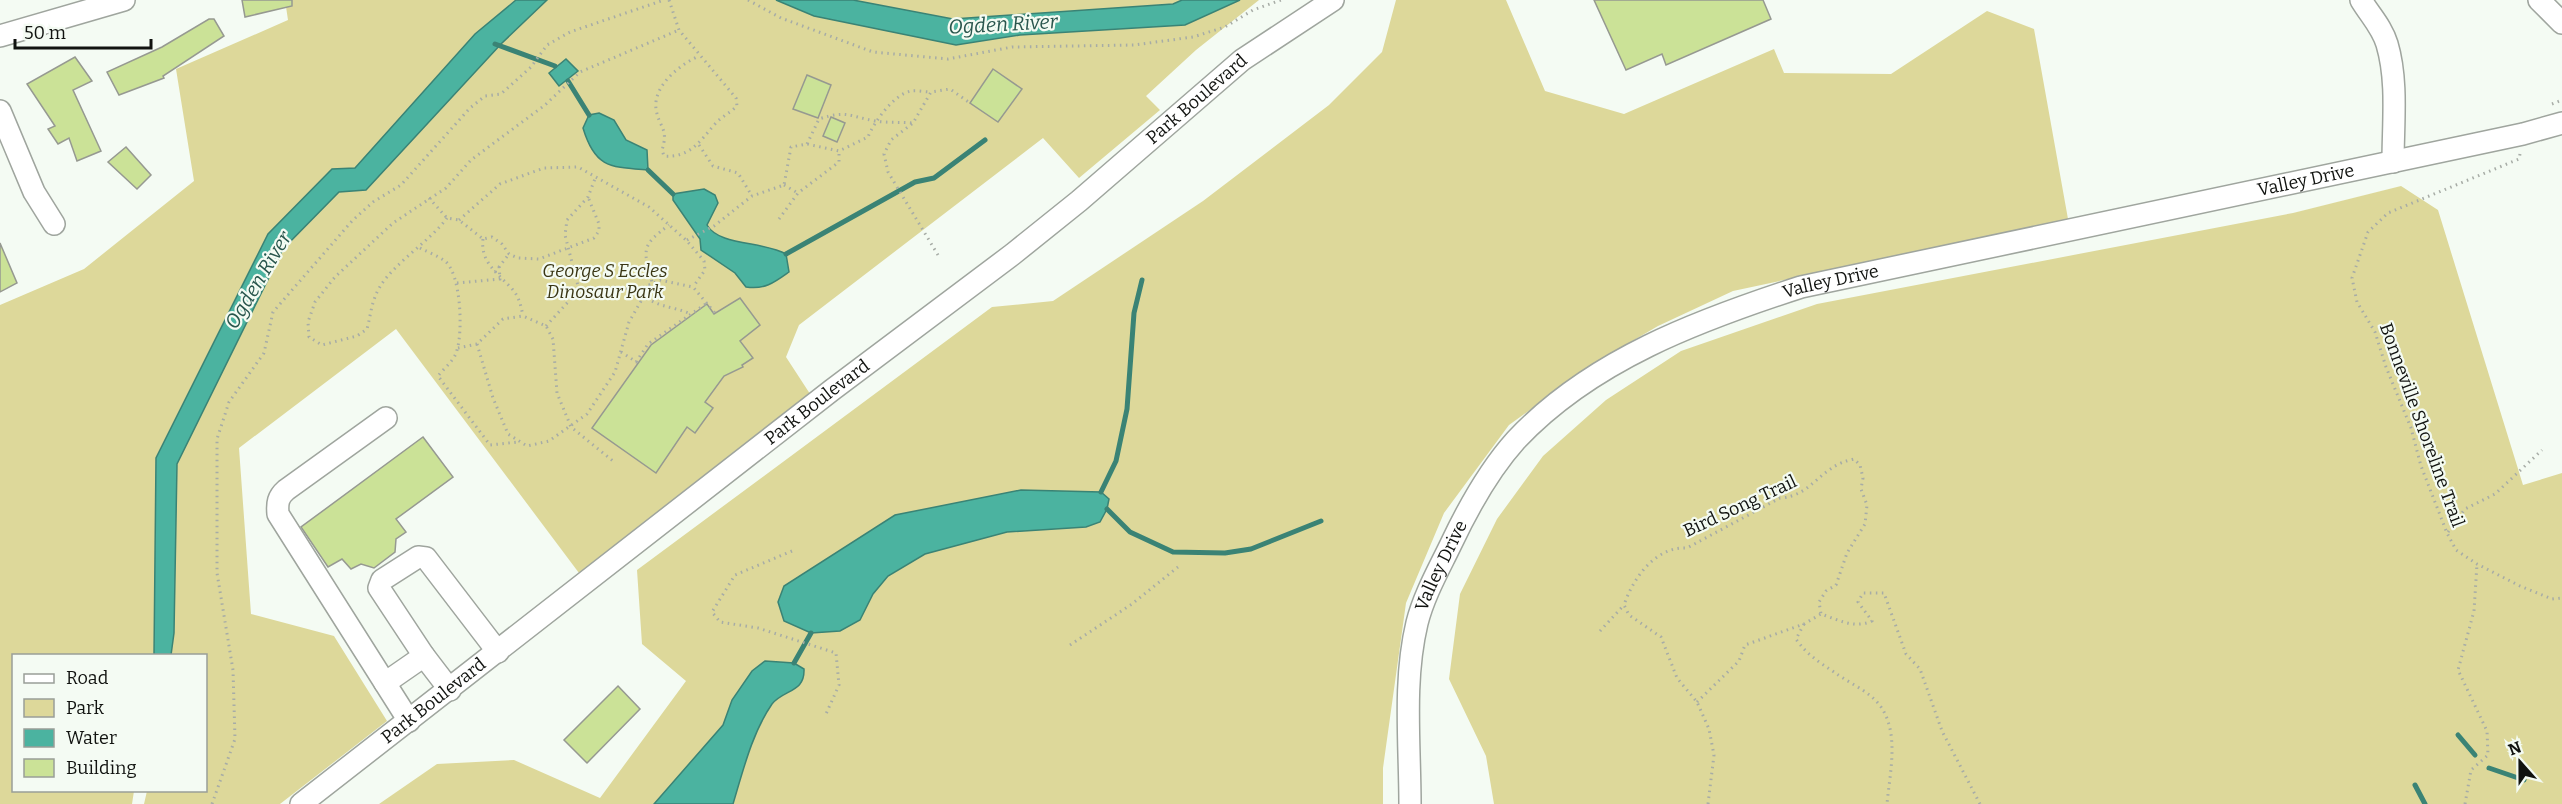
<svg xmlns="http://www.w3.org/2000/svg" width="2562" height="804" font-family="Bitter,serif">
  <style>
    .green { fill: #ddd89a }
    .water { fill: #4bb3a0; stroke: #3a8375; stroke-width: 1.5 }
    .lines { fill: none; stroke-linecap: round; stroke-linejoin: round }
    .stream { stroke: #3a8375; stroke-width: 5 }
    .building { fill: #cbe297; stroke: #969991; stroke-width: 1.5 }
    .minor-casing { stroke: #9fa59e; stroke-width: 24 }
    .path { stroke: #a7aca6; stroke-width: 3; stroke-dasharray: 1.5 4.5; stroke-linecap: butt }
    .minor { stroke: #fff; stroke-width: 21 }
    .labels { text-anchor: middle; stroke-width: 4.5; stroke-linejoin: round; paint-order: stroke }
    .street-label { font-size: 18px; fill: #111310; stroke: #f4fbf3 }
    .park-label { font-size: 18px; font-style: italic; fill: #3a3614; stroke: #f4fbf3 }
    .water-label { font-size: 20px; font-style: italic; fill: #29564d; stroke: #f4fbf3 }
  </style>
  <rect width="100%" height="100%" fill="#f4fbf3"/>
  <!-- green -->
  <g class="green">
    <polygon points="285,0 516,0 475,34 355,169 268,234 156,458 154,655 14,656 14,790 134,791 132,804 0,804 0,305 84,269 194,181 176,69 288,20"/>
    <polygon points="547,0 776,0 956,45 1020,35 1185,25 1240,0 1259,0 1196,50 1146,96 1160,110 1079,178 1043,138 799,325 786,357 814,400 582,577 396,329 239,448 251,614 334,636 387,721 280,804 144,804 147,791 206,790 206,656 171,655 174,633 177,464 283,249 339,192 366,190 501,44"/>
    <polygon points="853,0 1182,0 1173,4 953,19"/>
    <polygon points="1396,0 1506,0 1545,91 1624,114 1774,49 1784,73 1891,74 1987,11 2034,29 2068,219 1733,291 1658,326 1598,361 1509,425 1444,513 1406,603 1383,768 1383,804 379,804 437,764 514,760 600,798 686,681 642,644 637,570 992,307 1053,301 1203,201 1329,105 1382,52"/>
    <polygon points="2401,186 2438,210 2523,485 2562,473 2562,804 1494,804 1486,756 1449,679 1460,594 1497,519 1543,456 1606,400 1681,351 1817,304 2293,213"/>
  </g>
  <!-- water -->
  <g class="water">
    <polygon points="516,0 547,0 501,44 366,190 339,192 283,249 177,464 174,633 171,655 154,655 156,458 268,234 332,169 355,168 475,34"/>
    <polygon points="776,0 853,0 953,19 1173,4 1182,0 1240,0 1185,25 1020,35 956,45 814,16"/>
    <polygon points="566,59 578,71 559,86 549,73"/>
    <path d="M 599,113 L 614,120 L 626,140 L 647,150 L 648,170 C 610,167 595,168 583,128 L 589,115 Z"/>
    <path d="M 704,189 L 715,195 L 718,203 L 707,225 C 719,246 763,241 786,254 L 789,272 C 775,282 765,290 746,287 L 735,273 L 701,250 L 700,239 L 673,200 L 673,194 Z"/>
    <polygon points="1021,490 1101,492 1109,499 1107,509 1100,522 1086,527 1007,532 925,554 888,576 873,594 860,620 840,631 811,633 784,621 778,602 784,586 895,515"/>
    <path d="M 765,661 L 794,663 L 804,669 C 805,693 784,689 772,704 C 752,733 743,771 733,804 L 654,804 L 723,725 L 732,700 L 752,671 Z"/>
  </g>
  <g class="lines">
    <!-- stream -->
    <g class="stream">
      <polyline points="495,44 555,66"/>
      <polyline points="568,81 589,115"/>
      <polyline points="648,170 673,194"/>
      <polyline points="786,254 915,182 934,178 985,140"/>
      <polyline points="1101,492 1116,461 1127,409 1134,313 1142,280"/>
      <polyline points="1107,509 1130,532 1173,552 1225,553 1251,549 1321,521"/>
      <polyline points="794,663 811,633"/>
      <polyline points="2458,735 2475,755"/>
      <polyline points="2489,768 2524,780"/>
      <polyline points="2415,785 2425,804"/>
    </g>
  </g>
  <!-- building -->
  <g class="building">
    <polygon points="242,0 292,0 292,6 245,17"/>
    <polygon points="1594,0 1763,0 1771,19 1666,65 1662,54 1626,70"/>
    <polygon points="209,19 214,19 224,36 163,76 164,78 119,95 107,72 162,47"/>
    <polygon points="75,57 92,81 73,90 101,151 77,161 69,138 58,144 48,129 55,126 27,84"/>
    <polygon points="993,69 1022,89 998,122 970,103"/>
    <polygon points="807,75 831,85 818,118 793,109"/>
    <polygon points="831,117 845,123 837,142 823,136"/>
    <polygon points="126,147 151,175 137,189 108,162"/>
    <polygon points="0,243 17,283 0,292"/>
    <polygon points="740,298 760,325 740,341 753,358 742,365 743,367 724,376 705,402 713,408 695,433 687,427 656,473 592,428 651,345 707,304 714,314"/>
    <polygon points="423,437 453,477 396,519 406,532 396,539 395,552 374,568 361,564 351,569 342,559 328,567 301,527"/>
    <polygon points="618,686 640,709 587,763 564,740"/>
  </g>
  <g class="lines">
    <defs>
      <g id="minor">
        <path d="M 2361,0 C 2370,15 2382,27 2387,44 C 2398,81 2393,124 2393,162"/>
        <polyline points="2539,0 2562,23"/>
        <polyline points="0,36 124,0"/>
        <polyline points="0,111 34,192 54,224"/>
        <path d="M 386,418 L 286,490 C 278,497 277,503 278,514 L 409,721"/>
        <polyline points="424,656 450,690"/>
        <polyline points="385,683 424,656 379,588 382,580 418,557 426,558 498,652"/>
        <path id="s1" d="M 301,804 L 832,390 L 1013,254 L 1079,201 L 1242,60 L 1333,0"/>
        <path id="s2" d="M 1410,804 C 1410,745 1403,681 1417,623 C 1424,595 1439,569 1451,544 C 1468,508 1489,470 1516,440 C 1591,360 1699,320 1801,287 L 2523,134 L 2562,123"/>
      </g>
    </defs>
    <!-- minor casing -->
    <use href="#minor" class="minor-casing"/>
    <!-- path -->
    <g class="path">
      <path d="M 669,0 L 679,30 L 736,98 L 737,106 C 730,113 721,117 715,124 C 700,141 690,158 664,156 L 662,150 C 669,128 659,128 656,109 C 653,85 681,64 699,56"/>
      <polyline points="748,0 781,18 873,52 948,59 1012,47 1134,45 1193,37 1225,27 1253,10 1281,0"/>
      <polyline points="2552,104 2562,100"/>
      <path d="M 807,144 L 819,119 C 847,110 848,116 875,121 C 887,123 900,122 913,123"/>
      <polyline points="699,145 713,166 738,173 752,196"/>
      <polyline points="2520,154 2519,159 2388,213 2368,232 2352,278 2357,302 2375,332 2386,367 2411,428 2421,466 2447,533 2456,550 2477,564 2520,586 2552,599 2562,598"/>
      <polyline points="784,185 798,193"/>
      <polyline points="429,198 447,218 459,220 483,239 492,237 502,244 509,254 518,258 539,259 594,238 599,231 599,224 588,197"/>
      <path d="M 447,218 C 427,245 385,268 375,297 C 371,307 370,318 367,329 L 357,336 L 322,345 L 309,337 L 308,322 L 315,302 L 335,277 L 393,223 L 446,188 L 471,160 L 545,105 L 580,72 L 679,30"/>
      <polyline points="779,219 798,193 839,162 839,151"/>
      <polyline points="459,220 500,184 544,168 578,167 649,207 687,241 704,261 705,270 693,287"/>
      <path d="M 483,239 C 480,263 499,274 513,290 C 519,297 521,306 523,316"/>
      <path d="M 687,240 L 714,226 L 752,196 L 784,185 L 791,147 L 807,144 L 839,151 L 868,137 C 874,122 894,94 911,91 C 917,90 925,92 931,92"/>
      <path d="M 420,248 C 428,252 438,256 445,261 C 461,274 463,331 457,350 C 455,360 444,368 438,376 L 490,445 L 518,442"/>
      <polyline points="938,255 888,172 884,154 891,140 913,123 931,92 950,89 970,103"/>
      <polyline points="495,272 509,254"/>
      <polyline points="457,283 500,279 499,266"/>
      <polyline points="579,290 565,235 567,220 588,197 596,176"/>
      <path d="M 638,290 C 654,308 670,305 691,314"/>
      <polyline points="546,326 579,290 612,287 638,290 660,280 693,287 715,313"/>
      <path d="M 477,344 L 493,398 L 508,434 L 527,446 L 549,441 L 587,414 L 615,372 L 629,322 L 652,282 C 643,249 641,246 669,225"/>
      <polyline points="458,348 477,344 503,319 523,316 546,326 553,339 557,393 571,427 613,461"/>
      <polyline points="621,352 638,363"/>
      <polyline points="636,362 648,344 707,303"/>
      <polyline points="2448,532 2465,509 2495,494 2542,450"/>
      <polyline points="792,551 735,575 712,612 720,622 758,628 836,653 839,685 826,714"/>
      <path d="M 1804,624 L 1796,639 C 1806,654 1819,662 1834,672 C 1846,681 1862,688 1873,698 C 1902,724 1890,770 1887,804"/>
      <polyline points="1600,631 1624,605"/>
      <polyline points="1070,645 1132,604 1178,567"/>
      <polyline points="1697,702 1739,661 1745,645 1804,624 1821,614"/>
      <polyline points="212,804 235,739 233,670 217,573 217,439 229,402 264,353 273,312 352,221 373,202 401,185 470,108 485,96 501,94 531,67 547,45 570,32 664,0"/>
      <path d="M 1708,804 L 1714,755 L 1709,729 L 1697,702 L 1677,678 L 1661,637 L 1629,615 L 1624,605 C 1633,578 1656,546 1687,548 L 1780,498 C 1813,496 1819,466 1854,459 L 1860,465 L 1863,478 L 1861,489 L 1867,505 L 1865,524 L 1847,553 L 1836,585 L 1826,591 L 1819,602 L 1821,614 C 1839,620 1854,629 1872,621 L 1858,602 L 1863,593 L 1884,593 L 1906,654 L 1920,669 L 1942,731 L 1980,804"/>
      <polyline points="2465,804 2471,770 2488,755 2487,731 2458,670 2474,611 2477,564"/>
    </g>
    <!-- minor -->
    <use href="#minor" class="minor"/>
  </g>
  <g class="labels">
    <!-- street labels -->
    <g class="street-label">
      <text dy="6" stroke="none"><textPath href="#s1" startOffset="1140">Park Boulevard</textPath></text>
      <text dy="6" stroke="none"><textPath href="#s2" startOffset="1234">Valley Drive</textPath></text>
      <text dy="6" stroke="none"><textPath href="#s2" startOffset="748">Valley Drive</textPath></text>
      <text dy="6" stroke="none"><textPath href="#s1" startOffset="654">Park Boulevard</textPath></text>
      <text transform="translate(2422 425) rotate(70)" y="6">Bonneville Shoreline Trail</text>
      <text transform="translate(1740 506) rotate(-25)" y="6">Bird Song Trail</text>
      <text dy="6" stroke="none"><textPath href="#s2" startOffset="244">Valley Drive</textPath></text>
      <text dy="6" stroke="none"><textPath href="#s1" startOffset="168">Park Boulevard</textPath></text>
    </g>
    <!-- park labels -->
    <g class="park-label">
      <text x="605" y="277">George S Eccles<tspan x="605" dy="21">Dinosaur Park</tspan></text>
    </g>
    <!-- water labels -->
    <g class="water-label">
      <text transform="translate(1003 24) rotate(-3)" y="7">Ogden River</text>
      <text transform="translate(258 280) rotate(-59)" y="7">Ogden River</text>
    </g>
  </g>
  <!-- legend -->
  <rect x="12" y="654" width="195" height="138" fill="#f4fbf3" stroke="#999e98" stroke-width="1.5"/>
  <rect x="24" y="674" width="30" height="9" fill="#ffffff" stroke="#999e98" stroke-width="1.5"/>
  <text x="66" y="684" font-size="18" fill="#111310">Road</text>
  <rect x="24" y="699" width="30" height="18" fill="#ddd89a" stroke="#999e98" stroke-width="1.5"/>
  <text x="66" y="714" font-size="18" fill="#111310">Park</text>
  <rect x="24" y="729" width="30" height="18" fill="#4bb3a0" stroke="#999e98" stroke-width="1.5"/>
  <text x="66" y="744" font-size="18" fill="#111310">Water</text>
  <rect x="24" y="759" width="30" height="18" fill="#cbe297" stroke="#999e98" stroke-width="1.5"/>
  <text x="66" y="774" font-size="18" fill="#111310">Building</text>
  <!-- north arrow -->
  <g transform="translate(2520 762) rotate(339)" stroke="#f4fbf3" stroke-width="4.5" paint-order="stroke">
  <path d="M0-4.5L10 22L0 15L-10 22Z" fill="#111310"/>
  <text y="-9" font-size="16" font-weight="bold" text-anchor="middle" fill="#111310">N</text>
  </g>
  <!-- scale -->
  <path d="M15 39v9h136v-9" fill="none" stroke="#111310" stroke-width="3"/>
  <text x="24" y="39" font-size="18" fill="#111310" stroke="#f4fbf3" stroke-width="4.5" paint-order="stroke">50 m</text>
</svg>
